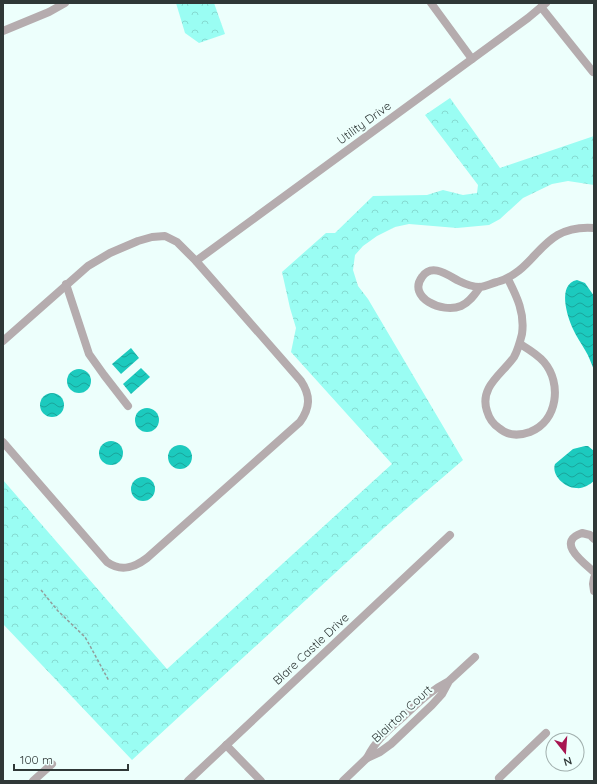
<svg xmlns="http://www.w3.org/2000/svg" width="597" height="784" font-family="Quicksand,sans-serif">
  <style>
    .forest { fill: url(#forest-crowns) }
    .water { fill: url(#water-waves) }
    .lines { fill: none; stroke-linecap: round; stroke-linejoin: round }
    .path { stroke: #919e9c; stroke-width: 1.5; stroke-dasharray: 3 2; stroke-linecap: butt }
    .minor { stroke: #b5acae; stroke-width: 8 }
    .labels { text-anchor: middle; stroke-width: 4; stroke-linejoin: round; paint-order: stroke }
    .street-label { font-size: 12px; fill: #2f3837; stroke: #edfffc }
  </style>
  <defs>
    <pattern id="forest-crowns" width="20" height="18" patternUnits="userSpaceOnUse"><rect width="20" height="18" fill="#9afdf3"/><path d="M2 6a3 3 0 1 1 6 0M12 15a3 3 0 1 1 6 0" fill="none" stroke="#85dad1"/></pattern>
    <pattern id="water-waves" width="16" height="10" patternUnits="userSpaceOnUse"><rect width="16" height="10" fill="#1ccabe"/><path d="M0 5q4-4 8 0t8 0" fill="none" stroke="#19a59b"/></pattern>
  </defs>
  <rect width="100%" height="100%" fill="#edfffc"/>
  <!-- forest -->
  <g class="forest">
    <polygon points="176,3 214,3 225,34 199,43 185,33"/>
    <polygon points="450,98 500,168 594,136 594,185 568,181 552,184 523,198 500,219 489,225 457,228 409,224 395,227 377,236 363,246 355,255 353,270 358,286 368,299 463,460 384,528 132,760 3,624 3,480 167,669 392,464 291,352 296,328 290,308 282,272 326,233 335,233 373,196 427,195 443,190 463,195 477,193 478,185 425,115"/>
  </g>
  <!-- water -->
  <g class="water">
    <path d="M 577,280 L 585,283 L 594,296 L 594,370 C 591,363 589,356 585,350 C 581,343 576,336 573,329 C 567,316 557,284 577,280 Z"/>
    <polygon points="131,348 139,358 121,374 112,364"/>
    <polygon points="141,368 150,377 131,394 123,384"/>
    <circle cx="79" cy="381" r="12"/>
    <circle cx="52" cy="405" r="12"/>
    <circle cx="147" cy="420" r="12"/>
    <circle cx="111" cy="453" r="12"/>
    <circle cx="180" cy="457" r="12"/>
    <path d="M 585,446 L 588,446 L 594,451 L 594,481 C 589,485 583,489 576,488 C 565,488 551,475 555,464 L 573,449 Z"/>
    <circle cx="143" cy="489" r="12"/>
  </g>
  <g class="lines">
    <!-- path -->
    <polyline class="path" points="41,590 58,611 85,637 89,644 109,681"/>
    <!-- minor -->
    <g class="minor">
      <polyline points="431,3 472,59"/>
      <polyline points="541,7 593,72"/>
      <polyline points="3,31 49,12 65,3"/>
      <polyline points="196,261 528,18 546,3"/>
      <path d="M 508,279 C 517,297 525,313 522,334 C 520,342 518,350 514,357 C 502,374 479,387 487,411 C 489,418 493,424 499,428 C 508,436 519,436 530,432 C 558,421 562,383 544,362 C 537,354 528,349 520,344"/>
      <polyline points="66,284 89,354 104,375 128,406"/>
      <path d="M 480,287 C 475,294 470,302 461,306 C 442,314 407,297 422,277 C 432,262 449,276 459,281 C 465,284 474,287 480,287 C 485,287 492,283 497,282 C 539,270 539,224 594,228"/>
      <path d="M 3,341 L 88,266 L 110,253 L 138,241 L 152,237 L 165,236 L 177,242 L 196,261 L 301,381 C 311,396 310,408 300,422 L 147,558 C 134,568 121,572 107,562 L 3,442"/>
      <path d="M 594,539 L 590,535 L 582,533 C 555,542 584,563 594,572"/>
      <polyline points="594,578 593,584 594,591"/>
      <path d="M 449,681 C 431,690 418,703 403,717 C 389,729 375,741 367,758 L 380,752 L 391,744 L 432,705 L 442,694 L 449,681 L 475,657"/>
      <polyline points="226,745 261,781"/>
      <polyline points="499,778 546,733"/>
      <polyline points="33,781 52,764"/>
      <polyline points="188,781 450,535"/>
      <polyline points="343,781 367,758"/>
    </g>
  </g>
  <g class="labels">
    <!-- street labels -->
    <g class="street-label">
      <text transform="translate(364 123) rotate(-36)" y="4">Utility Drive</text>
      <text transform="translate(311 649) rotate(-43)" y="4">Blare Castle Drive</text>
      <text transform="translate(402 714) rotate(-43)" y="4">Blairton Court</text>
    </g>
  </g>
  <!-- border -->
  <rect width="597" height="784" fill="none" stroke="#2f3837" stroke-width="8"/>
  <!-- north arrow -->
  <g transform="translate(565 752) rotate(163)"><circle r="19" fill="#edfffc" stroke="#a1afad"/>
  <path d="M0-3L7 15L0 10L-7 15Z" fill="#a71550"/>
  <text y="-6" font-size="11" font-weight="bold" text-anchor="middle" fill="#2f3837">N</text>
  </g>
  <!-- scale -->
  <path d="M14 764v6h114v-6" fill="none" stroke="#2f3837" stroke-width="2"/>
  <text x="20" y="764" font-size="12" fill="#2f3837" stroke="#edfffc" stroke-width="3" paint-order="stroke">100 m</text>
</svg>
